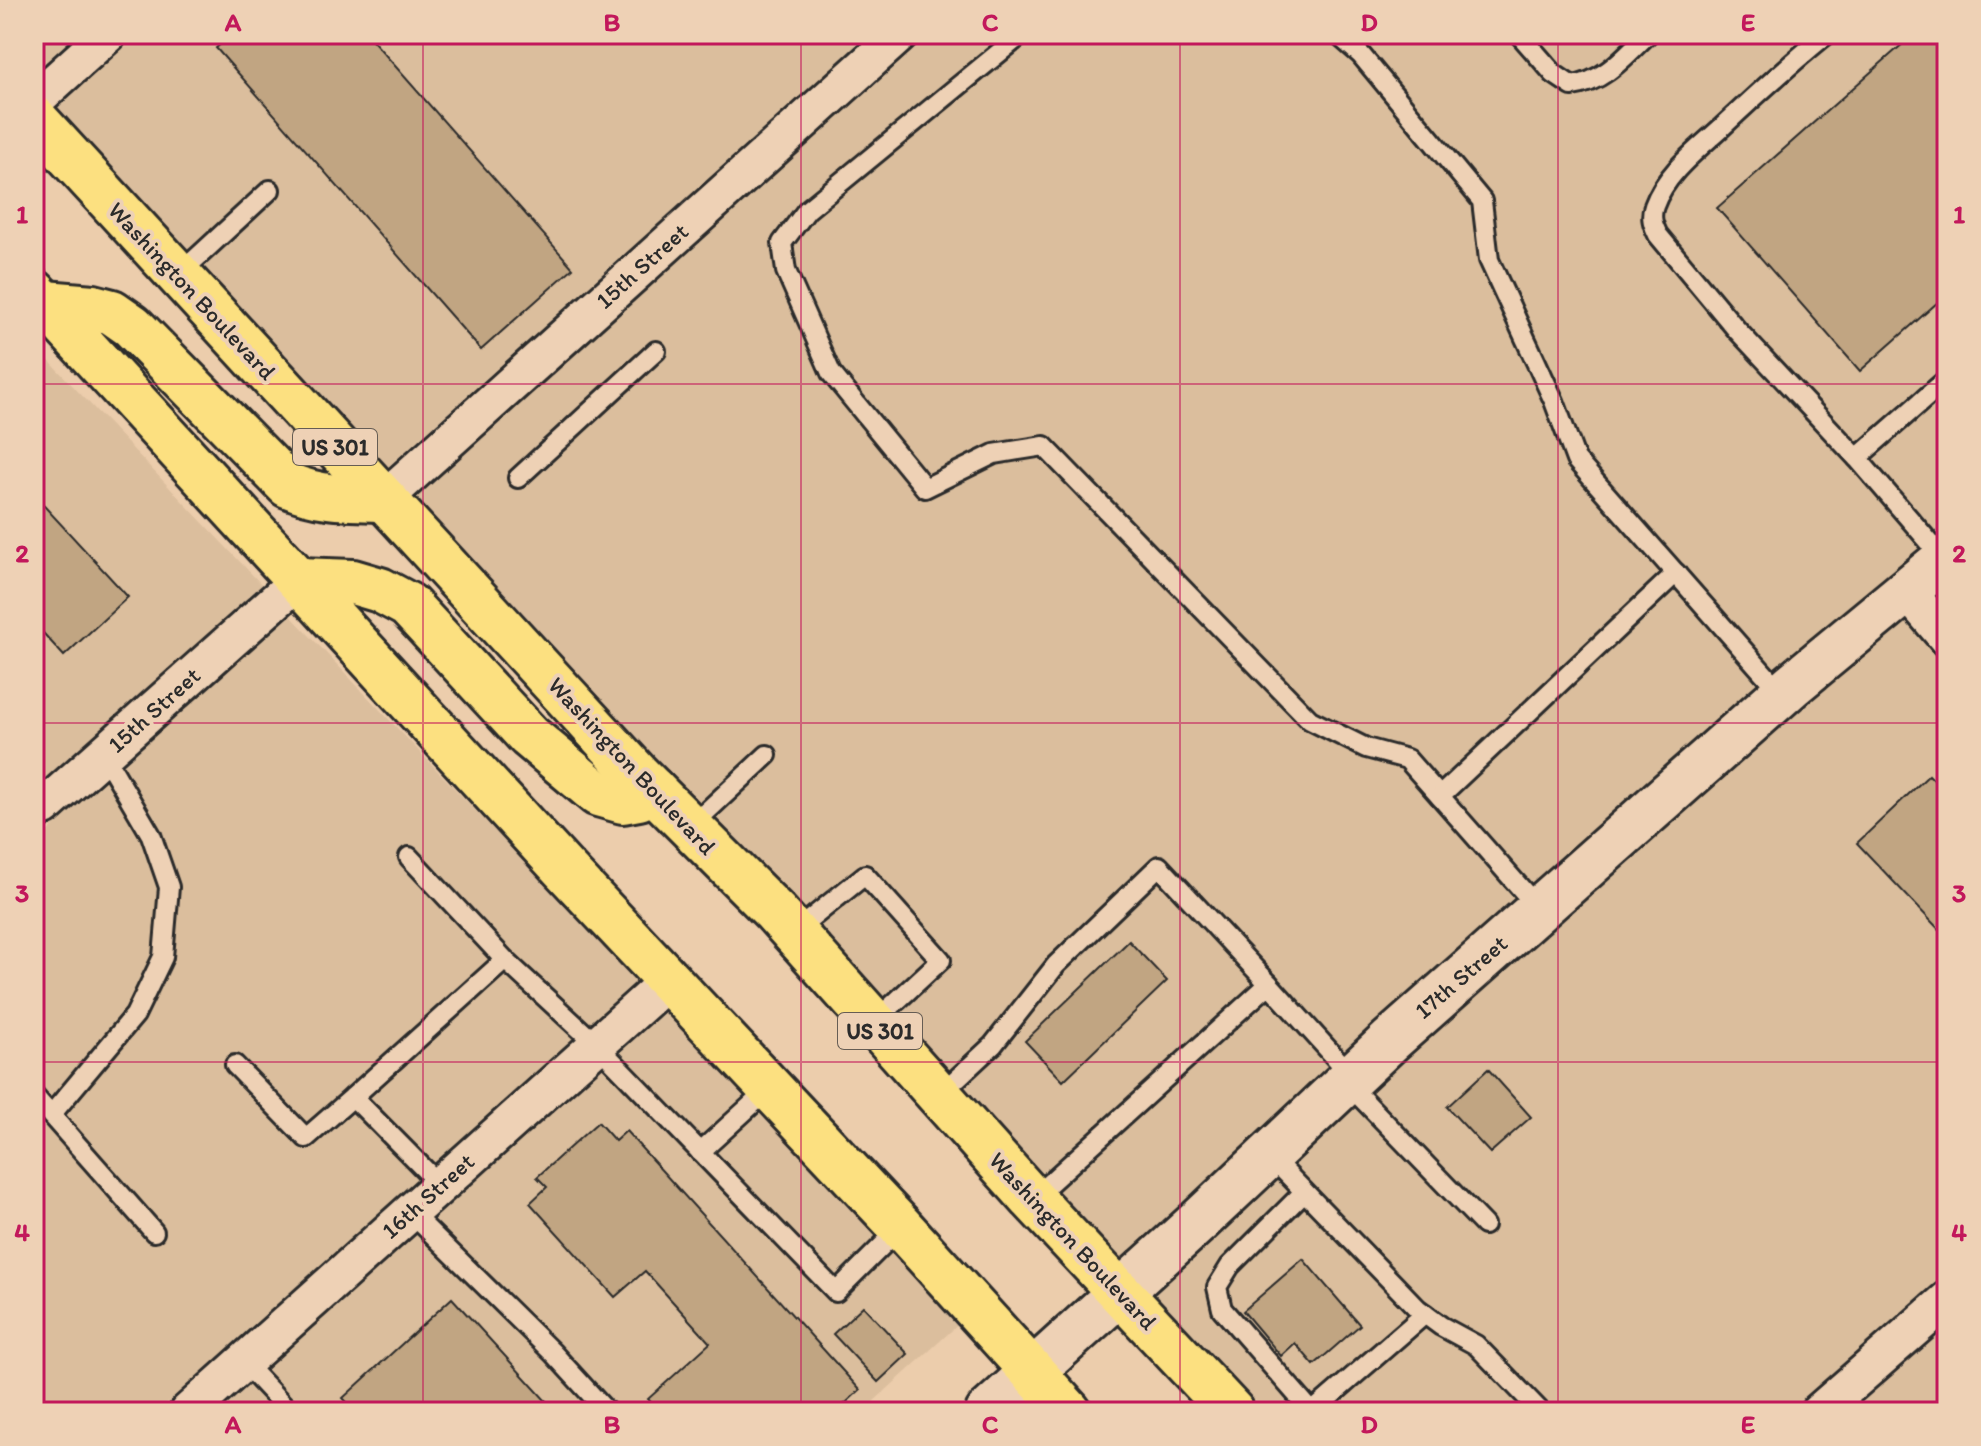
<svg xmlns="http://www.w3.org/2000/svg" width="1981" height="1446" font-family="Itim,sans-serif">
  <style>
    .built { fill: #dbbe9d }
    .building { fill: #c1a582; stroke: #2b2b2b; stroke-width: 2 }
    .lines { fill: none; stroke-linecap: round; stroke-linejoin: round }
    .lane-casing { stroke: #2b2b2b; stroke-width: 24 }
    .street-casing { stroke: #2b2b2b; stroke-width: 42 }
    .secondary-casing { stroke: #2b2b2b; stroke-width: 50 }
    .primary-casing { stroke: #2b2b2b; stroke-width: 50 }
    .lane { stroke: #eed1b5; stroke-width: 18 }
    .street { stroke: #eed1b5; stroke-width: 36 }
    .secondary { stroke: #eed1b5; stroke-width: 44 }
    .primary { stroke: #fce080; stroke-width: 44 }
    .grid { fill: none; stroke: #c2185b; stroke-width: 2; stroke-opacity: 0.55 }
    .labels { text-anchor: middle; stroke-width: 8; stroke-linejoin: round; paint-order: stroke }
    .shield { fill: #eed1b5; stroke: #665d54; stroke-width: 2 }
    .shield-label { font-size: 22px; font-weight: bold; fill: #2b2b2b }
    .street-label { font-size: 24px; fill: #2b2b2b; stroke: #eed1b5 }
    .neatline { fill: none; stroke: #c2185b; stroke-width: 3 }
    .grid-label { font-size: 26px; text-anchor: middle; font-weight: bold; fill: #c2185b }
  </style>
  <rect width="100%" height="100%" fill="#eccdac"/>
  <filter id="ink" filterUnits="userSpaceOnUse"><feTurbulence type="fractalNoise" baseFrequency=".0125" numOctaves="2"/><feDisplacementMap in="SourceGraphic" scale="16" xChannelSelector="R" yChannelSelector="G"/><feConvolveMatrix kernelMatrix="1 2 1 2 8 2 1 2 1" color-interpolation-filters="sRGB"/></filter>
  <g filter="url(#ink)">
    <!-- built -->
    <g class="built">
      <polygon points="34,34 77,34 34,72"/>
      <polygon points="139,34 869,34 383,471 53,112"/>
      <polygon points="932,34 1947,34 1947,530 1913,557 1122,1262 665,775 659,764 656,765 411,502"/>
      <polygon points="34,345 262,585 34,788"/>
      <polygon points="290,615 637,981 157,1412 34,1412 34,823 45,834"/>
      <polygon points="1905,618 1947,666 1947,1273 1789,1412 1263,1412 1150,1292 1404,1056 1796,710"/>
      <polygon points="666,1011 811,1164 846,1196 961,1322 862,1412 219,1412"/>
      <polygon points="1947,1328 1947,1412 1851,1412"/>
    </g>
    <!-- building -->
    <g class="building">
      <polygon points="232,34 367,34 573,268 481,350 216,48"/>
      <polygon points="1914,34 1947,34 1947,294 1860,371 1717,208"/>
      <polygon points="34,495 128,597 64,656 34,623"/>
      <polygon points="1929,775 1947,793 1947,938 1857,843"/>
      <polygon points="1129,941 1167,981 1063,1081 1025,1041"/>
      <polygon points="1488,1069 1531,1117 1490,1153 1447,1107"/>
      <polygon points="598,1122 615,1141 626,1131 860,1390 836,1412 659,1412 648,1399 710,1343 645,1271 615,1297 530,1203 547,1187 537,1177"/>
      <polygon points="1303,1259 1360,1325 1314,1365 1295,1343 1281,1356 1243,1311"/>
      <polygon points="452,1298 556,1412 356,1412 343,1398"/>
      <polygon points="863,1306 908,1354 878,1382 833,1334"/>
    </g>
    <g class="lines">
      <defs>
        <g id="lane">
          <polyline points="1022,34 807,210 782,243 786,271 831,373 925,488 994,454 1044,446 1310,720 1366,748 1407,759 1539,909"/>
          <polyline points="1337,34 1361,55 1482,201 1489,260 1554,401 1576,460 1782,694"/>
          <path d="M 1519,34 L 1554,74 L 1572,86 C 1604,82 1625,56 1648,34"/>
          <path d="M 1827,34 C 1790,64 1756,95 1721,128 C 1696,151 1666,173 1654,206 C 1650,217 1653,225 1658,235 L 1737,330 L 1857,458"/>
          <polyline points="178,275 270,190"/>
          <polyline points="518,478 656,351"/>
          <polyline points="1944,559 1857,458 1947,379"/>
          <polyline points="1440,796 1676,573"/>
          <polyline points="690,827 767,755"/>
          <polyline points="409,857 505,960"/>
          <polyline points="793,933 865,875 941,960 873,1023"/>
          <polyline points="235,1065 306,1138 353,1097"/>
          <polyline points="1346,1082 1484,1225"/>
          <polyline points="34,1096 154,1232"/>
          <polyline points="938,1096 993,1045 1056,965 1159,866 1269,984"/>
          <polyline points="51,1115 135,1015 163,957 169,887 151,835 104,755"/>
          <polyline points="700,1152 770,1088"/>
          <polyline points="1269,1155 1418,1309 1441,1326 1476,1345 1541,1412"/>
          <polyline points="440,1185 353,1097 505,960 597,1045 836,1292 901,1227"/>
          <polyline points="1304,1192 1230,1266 1217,1287 1222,1309 1312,1412"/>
          <polyline points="1032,1199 1269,984 1352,1076"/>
          <polyline points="410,1212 553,1353 607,1412"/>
          <polyline points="243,1362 290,1412"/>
          <polyline points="1312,1412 1425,1314"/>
        </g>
        <g id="street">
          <polyline points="34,101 108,34"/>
          <polyline points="384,499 900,34"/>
          <polyline points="1906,590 1947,638"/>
          <polyline points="44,807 299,580"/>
          <polyline points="188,1412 669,980"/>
          <polyline points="1819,1412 1947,1300"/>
        </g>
        <polyline id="secondary" points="988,1412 1199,1221 1390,1041 1792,685 1947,557"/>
        <g id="primary">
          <polyline points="34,118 637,774 775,912 1032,1199 1232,1412"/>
          <polyline points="34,292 563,868 901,1227 1069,1412"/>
          <path d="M 45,303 L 93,307 L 112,312 L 132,326 L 288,485 C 320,499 349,498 384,499"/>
          <polyline points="299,580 353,582 380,590 408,605 529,736 598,794 623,801 639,798 653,790"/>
        </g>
      </defs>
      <!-- lane casing -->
      <use href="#lane" class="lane-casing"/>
      <!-- street casing -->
      <use href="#street" class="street-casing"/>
      <!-- secondary casing -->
      <use href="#secondary" class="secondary-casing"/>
      <!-- primary casing -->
      <use href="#primary" class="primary-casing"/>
      <!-- lane -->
      <use href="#lane" class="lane"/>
      <!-- street -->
      <use href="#street" class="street"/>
      <!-- secondary -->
      <use href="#secondary" class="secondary"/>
      <!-- primary -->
      <use href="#primary" class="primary"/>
    </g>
  </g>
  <!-- grid -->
  <path class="grid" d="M 423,34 L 423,1412M 801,34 L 801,1412M 1180,34 L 1180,1412M 1558,34 L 1558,1412M 34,384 L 1947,384M 34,723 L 1947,723M 34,1062 L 1947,1062"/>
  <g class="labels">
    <!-- shield labels -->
    <g class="shield">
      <rect x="293" y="429" width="84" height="36" rx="6"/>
      <rect x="838" y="1013" width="84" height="36" rx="6"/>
    </g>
    <g class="shield-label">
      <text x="335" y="455">US 301</text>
      <text x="880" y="1039">US 301</text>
    </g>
    <!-- street labels -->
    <g class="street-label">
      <text transform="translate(642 266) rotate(-42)" y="8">15th Street</text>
      <text transform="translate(192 291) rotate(47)" y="8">Washington Boulevard</text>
      <text transform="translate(154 710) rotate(-42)" y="8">15th Street</text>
      <text transform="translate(632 766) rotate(47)" y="8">Washington Boulevard</text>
      <text transform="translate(1461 977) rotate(-41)" y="8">17th Street</text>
      <text transform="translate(428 1196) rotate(-42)" y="8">16th Street</text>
      <text transform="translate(1073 1241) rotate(47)" y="8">Washington Boulevard</text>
    </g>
  </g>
  <!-- margin -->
  <rect width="1981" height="1446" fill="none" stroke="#eed1b5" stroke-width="88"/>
  <rect x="44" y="44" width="1893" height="1358" class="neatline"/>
  <g class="grid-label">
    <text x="233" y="31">A</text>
    <text x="612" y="31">B</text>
    <text x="990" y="31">C</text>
    <text x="1369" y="31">D</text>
    <text x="1748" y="31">E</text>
    <text x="22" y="223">1</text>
    <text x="1959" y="223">1</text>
    <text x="22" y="562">2</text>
    <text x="1959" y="562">2</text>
    <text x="22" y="902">3</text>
    <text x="1959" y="902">3</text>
    <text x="22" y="1241">4</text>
    <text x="1959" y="1241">4</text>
    <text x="233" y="1433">A</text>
    <text x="612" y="1433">B</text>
    <text x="990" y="1433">C</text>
    <text x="1369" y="1433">D</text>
    <text x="1748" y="1433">E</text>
  </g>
</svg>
